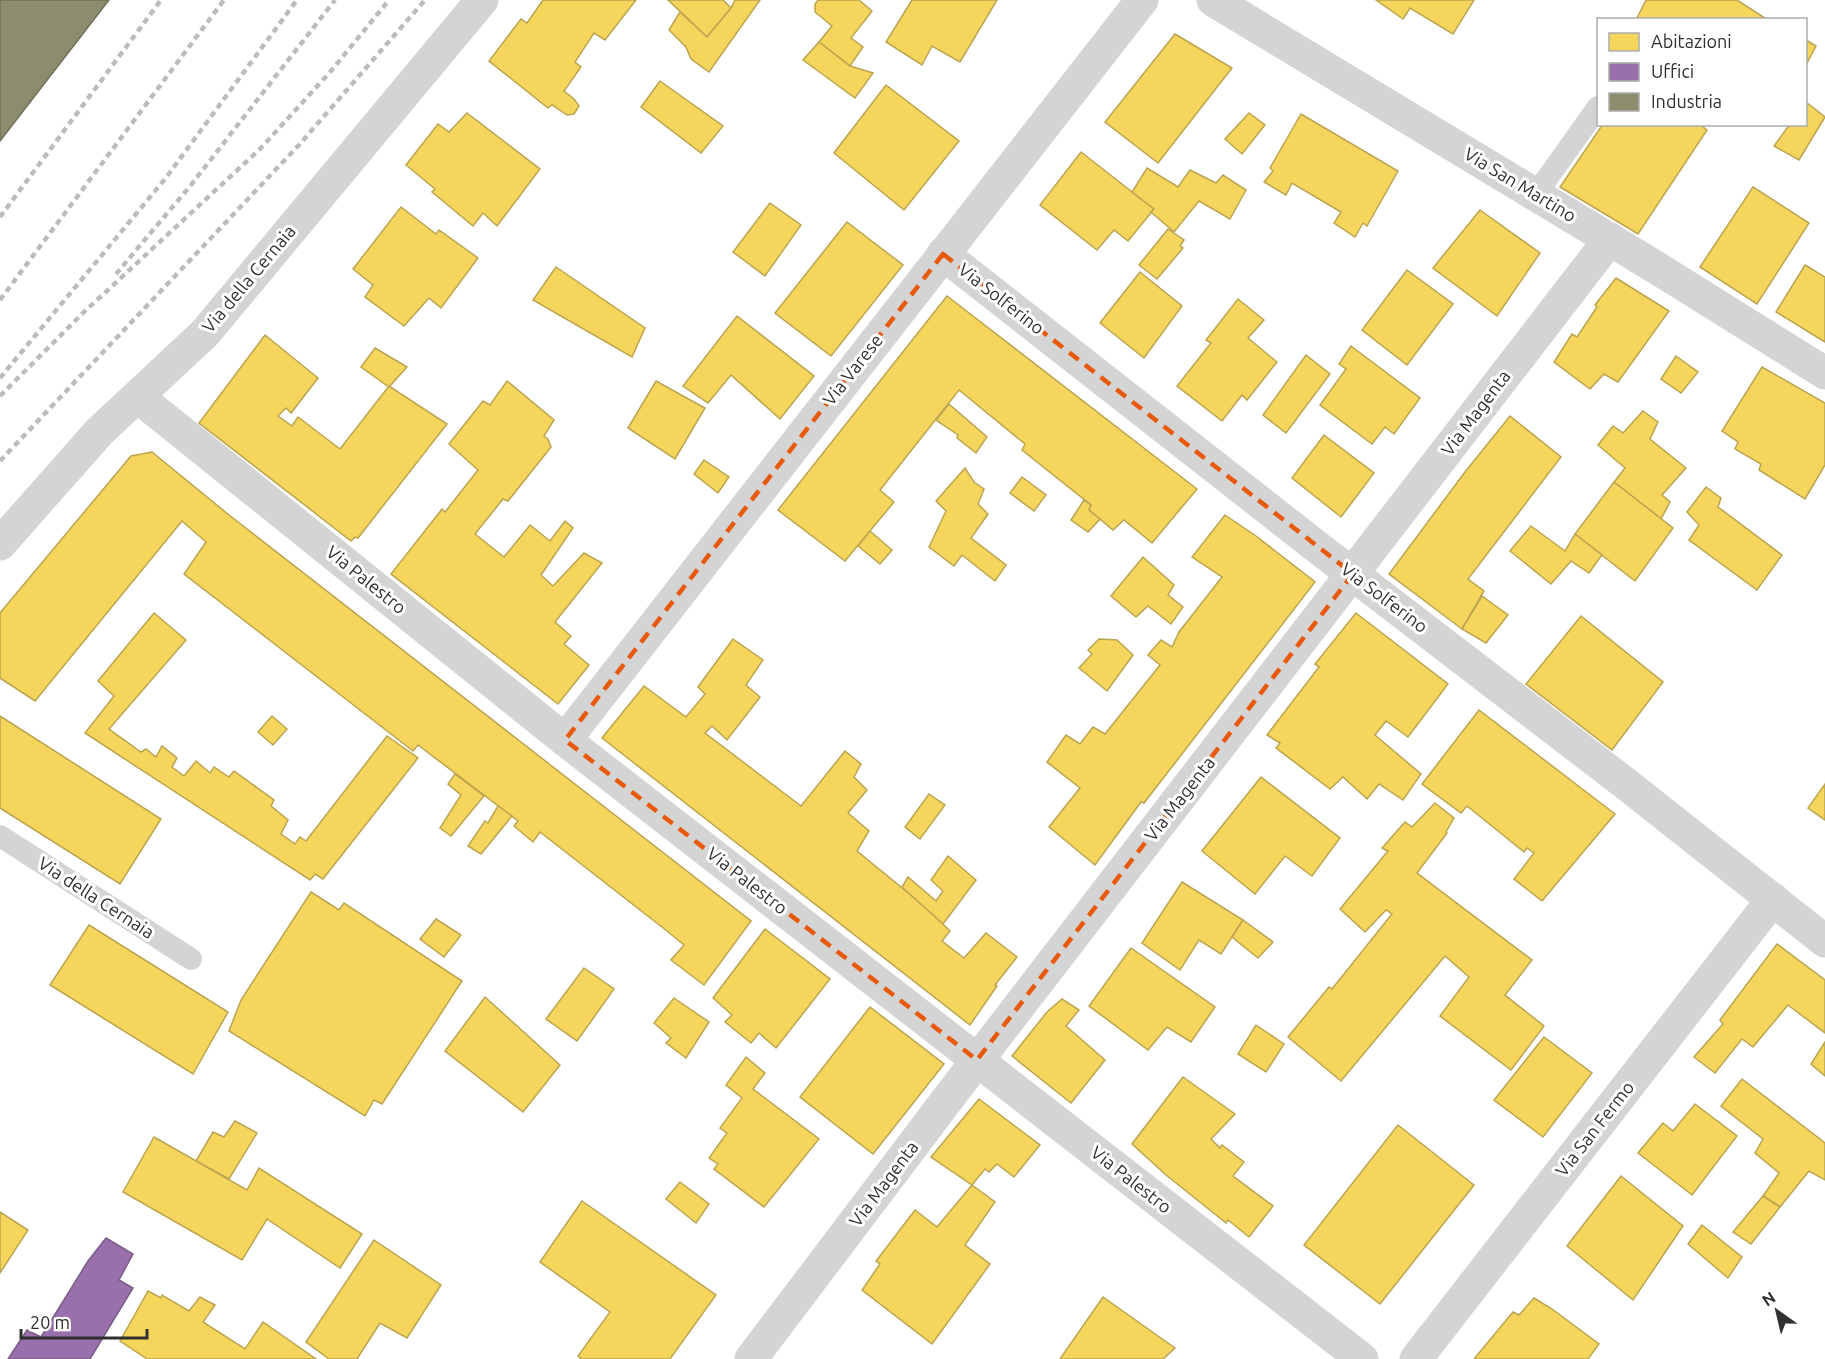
<svg xmlns="http://www.w3.org/2000/svg" width="1825" height="1359" font-family="Ubuntu,sans-serif">
  <style>
    .homes { fill: #f6d55c; stroke: #bba44f; stroke-width: 1.5 }
    .offices { fill: #9970ab; stroke: #7a5d86; stroke-width: 1.5 }
    .industry { fill: #8c8c6e; stroke: #70705b; stroke-width: 1.5 }
    .lines { fill: none; stroke-linecap: round; stroke-linejoin: round }
    .service { stroke: #d4d4d4; stroke-width: 22 }
    .minor { stroke: #d4d4d4; stroke-width: 33 }
    .rail { stroke: #bcbcbc; stroke-width: 4.5; stroke-dasharray: 6 4.5; stroke-linecap: butt }
    .marked { fill: none; stroke: #e8590c; stroke-width: 4.5; stroke-dasharray: 12 8; stroke-linejoin: round }
    .labels { text-anchor: middle; stroke-width: 6; stroke-linejoin: round; paint-order: stroke }
    .street-label { font-size: 18px; fill: #303030; stroke: #fff }
  </style>
  <rect width="100%" height="100%" fill="#fff"/>
  <!-- homes -->
  <g class="homes">
    <polygon points="543,0 636,0 605,40 594,33 575,62 581,67 564,91 574,99 579,106 574,114 567,115 552,105 548,108 489,61 521,19 527,23"/>
    <polygon points="668,0 723,0 731,8 707,37"/>
    <polygon points="735,0 760,0 709,72 691,59 686,47 669,30 680,12 707,37 731,8"/>
    <polygon points="818,0 859,0 872,11 851,38 863,47 850,66 819,42 832,26 815,12 815,4"/>
    <polygon points="912,0 997,0 960,62 932,46 922,65 886,42"/>
    <polygon points="1376,0 1474,0 1453,34 1410,8 1403,19"/>
    <polygon points="1646,0 1737,0 1768,20 1636,20"/>
    <polygon points="1175,34 1232,68 1158,163 1105,122"/>
    <polygon points="1806,40 1816,46 1806,65"/>
    <polygon points="819,42 850,66 873,73 855,98 803,60"/>
    <polygon points="660,81 723,126 701,153 641,107"/>
    <polygon points="886,85 959,141 904,210 834,153"/>
    <polygon points="1806,102 1825,117 1799,160 1774,146 1790,124 1806,124"/>
    <polygon points="467,113 540,169 497,226 483,213 473,226 432,192 435,189 406,165 438,124 449,132"/>
    <polygon points="1249,113 1265,125 1242,154 1225,139"/>
    <polygon points="1301,114 1398,171 1367,226 1363,223 1355,237 1334,223 1341,212 1292,183 1286,195 1264,182 1273,171 1270,168"/>
    <polygon points="1603,124 1699,124 1707,130 1638,234 1560,187"/>
    <polygon points="1081,152 1154,209 1128,241 1114,230 1097,250 1040,205"/>
    <polygon points="1147,168 1178,187 1190,170 1216,183 1223,175 1246,190 1230,219 1199,201 1174,232 1151,212 1154,209 1132,192"/>
    <polygon points="1753,187 1809,223 1757,304 1700,267"/>
    <polygon points="770,203 801,225 765,276 733,252"/>
    <polygon points="401,207 436,234 439,230 478,258 441,308 429,298 404,326 365,297 373,285 353,269"/>
    <polygon points="1480,210 1540,253 1497,316 1433,268"/>
    <polygon points="847,222 903,265 831,356 775,313"/>
    <polygon points="1168,229 1184,240 1180,246 1183,248 1157,279 1139,265"/>
    <polygon points="1805,265 1825,277 1825,342 1776,312"/>
    <polygon points="556,267 645,328 632,357 533,300"/>
    <polygon points="1407,270 1453,304 1407,365 1362,330"/>
    <polygon points="1140,272 1182,306 1144,358 1100,323"/>
    <polygon points="1616,278 1669,311 1618,382 1604,374 1590,389 1554,362 1572,334 1577,337 1597,307 1595,305"/>
    <polygon points="947,296 1197,489 1152,543 1124,520 1113,530 1089,510 1091,505 1022,450 1025,444 959,390 880,490 894,502 845,561 778,510"/>
    <polygon points="1238,299 1264,320 1248,338 1277,362 1247,400 1242,395 1222,421 1177,386 1211,343 1206,340"/>
    <polygon points="737,316 814,376 780,419 731,375 708,403 683,386"/>
    <polygon points="265,335 318,378 291,413 286,408 278,416 292,426 298,417 340,449 389,386 447,424 358,538 355,537 351,541 199,423"/>
    <polygon points="1351,346 1420,398 1394,434 1385,427 1372,444 1320,405 1346,369 1339,364"/>
    <polygon points="375,348 407,367 389,387 361,367"/>
    <polygon points="1306,355 1330,374 1286,433 1263,415"/>
    <polygon points="1676,356 1698,372 1681,393 1661,379"/>
    <polygon points="1762,367 1825,403 1825,465 1805,499 1759,470 1761,464 1735,449 1738,442 1722,431"/>
    <polygon points="507,381 554,420 544,436 548,439 551,447 508,501 503,499 475,534 504,557 530,525 550,541 565,521 573,528 541,575 553,586 584,553 602,563 555,622 571,636 564,644 589,665 558,704 391,574 442,509 445,512 478,470 449,444 483,401 490,405"/>
    <polygon points="656,381 705,408 675,459 628,428"/>
    <polygon points="949,404 987,437 976,453 957,438 958,435 936,420"/>
    <polygon points="1643,411 1658,422 1650,439 1686,468 1662,495 1670,502 1661,519 1614,482 1625,468 1598,445 1613,426 1623,433"/>
    <polygon points="1510,416 1561,457 1468,579 1484,591 1462,629 1389,574 1465,472"/>
    <polygon points="1324,435 1374,473 1341,517 1292,478"/>
    <polygon points="152,452 229,515 751,921 704,985 671,960 684,945 667,931 540,832 533,842 514,826 518,821 418,745 413,751 184,574 206,542 182,521 35,701 0,678 0,613 131,456"/>
    <polygon points="704,460 729,477 718,493 694,474"/>
    <polygon points="965,468 974,482 984,489 978,504 988,514 971,538 1006,565 995,581 962,555 954,566 929,547 946,511 936,501"/>
    <polygon points="1022,477 1046,495 1034,511 1010,493"/>
    <polygon points="1614,482 1673,528 1635,581 1575,534"/>
    <polygon points="1706,487 1721,498 1718,507 1782,555 1757,590 1689,540 1699,525 1687,512"/>
    <polygon points="1084,500 1091,505 1089,510 1100,519 1088,532 1071,520"/>
    <polygon points="1225,515 1256,536 1315,582 1144,803 1141,802 1095,865 1049,827 1080,788 1047,762 1066,735 1080,744 1093,727 1105,734 1160,665 1148,655 1161,640 1172,647 1179,632 1222,577 1192,557"/>
    <polygon points="1531,526 1565,551 1575,534 1602,555 1589,573 1571,561 1551,584 1510,551"/>
    <polygon points="870,531 892,550 880,564 858,546"/>
    <polygon points="1143,557 1174,585 1168,595 1183,607 1171,624 1148,606 1136,617 1111,596"/>
    <polygon points="1482,596 1508,615 1486,643 1462,629"/>
    <polygon points="154,613 186,640 109,729 141,752 146,749 156,757 162,746 177,758 172,767 184,776 196,761 210,773 214,767 229,777 234,771 274,800 271,806 288,820 281,834 295,844 300,837 306,841 387,736 418,758 323,879 315,874 310,880 85,733 114,696 98,681"/>
    <polygon points="1356,613 1448,684 1408,737 1386,721 1375,735 1421,774 1403,800 1379,784 1367,799 1343,777 1330,789 1276,748 1280,743 1267,735 1319,667 1315,664"/>
    <polygon points="1581,616 1663,682 1612,750 1526,684"/>
    <polygon points="733,639 763,660 746,685 760,697 727,740 712,726 705,733 801,806 845,751 861,764 854,777 867,790 848,813 869,831 857,851 928,909 950,931 942,941 964,958 986,933 1017,957 995,985 997,986 970,1025 602,738 644,686 686,717 705,694 698,687"/>
    <polygon points="1099,639 1117,640 1133,655 1107,691 1079,668 1092,654 1088,650"/>
    <polygon points="1479,710 1615,814 1542,901 1514,879 1534,853 1527,848 1524,852 1467,806 1461,813 1422,784"/>
    <polygon points="0,716 161,819 120,884 0,808"/>
    <polygon points="272,716 287,729 273,745 258,732"/>
    <polygon points="455,774 484,796 451,836 440,828 461,795 448,784"/>
    <polygon points="1261,777 1340,838 1312,876 1285,856 1255,894 1202,851"/>
    <polygon points="1825,784 1825,820 1808,808"/>
    <polygon points="929,794 945,805 920,839 905,827"/>
    <polygon points="1435,803 1454,818 1446,832 1447,833 1417,873 1532,960 1505,995 1544,1026 1511,1070 1440,1016 1469,977 1445,956 1341,1081 1288,1037 1329,987 1332,989 1392,914 1386,910 1365,932 1340,909 1388,851 1382,848 1405,822 1412,827"/>
    <polygon points="498,806 512,816 481,854 468,846 485,821 488,823"/>
    <polygon points="948,856 976,880 943,924 902,887 908,877 936,901 943,891 931,880"/>
    <polygon points="1182,882 1243,920 1221,954 1199,940 1180,970 1142,943"/>
    <polygon points="311,892 339,910 344,903 462,981 382,1104 374,1100 365,1116 229,1031 241,1000"/>
    <polygon points="436,919 461,935 444,957 420,939"/>
    <polygon points="1243,920 1273,942 1258,958 1232,937"/>
    <polygon points="89,925 228,1012 193,1074 50,985"/>
    <polygon points="765,929 830,979 776,1048 759,1033 751,1043 725,1022 732,1015 713,998"/>
    <polygon points="1777,944 1825,980 1825,1033 1788,1005 1753,1047 1742,1039 1715,1073 1694,1057 1723,1024 1720,1020"/>
    <polygon points="1131,948 1215,1007 1191,1042 1167,1027 1148,1050 1089,1006"/>
    <polygon points="584,968 614,989 577,1041 546,1019"/>
    <polygon points="485,997 560,1065 523,1112 445,1051"/>
    <polygon points="674,998 709,1022 686,1058 666,1043 671,1038 654,1023"/>
    <polygon points="1062,999 1079,1010 1066,1026 1105,1060 1071,1103 1012,1056 1047,1012"/>
    <polygon points="870,1007 944,1064 873,1154 800,1097"/>
    <polygon points="1256,1025 1284,1044 1266,1072 1238,1054"/>
    <polygon points="1544,1037 1592,1073 1543,1137 1494,1100"/>
    <polygon points="1825,1042 1825,1076 1811,1064"/>
    <polygon points="746,1057 765,1073 753,1089 819,1139 764,1207 714,1169 718,1164 709,1158 727,1133 720,1128 742,1098 726,1085"/>
    <polygon points="1183,1077 1235,1114 1211,1139 1220,1148 1222,1145 1244,1162 1233,1176 1273,1206 1249,1237 1228,1220 1226,1223 1166,1175 1132,1144"/>
    <polygon points="1742,1079 1825,1143 1825,1180 1809,1171 1780,1207 1763,1196 1779,1173 1755,1153 1763,1139 1721,1106"/>
    <polygon points="979,1099 1040,1145 1014,1177 997,1164 989,1172 985,1169 972,1185 931,1157"/>
    <polygon points="1695,1104 1737,1136 1692,1195 1638,1153 1663,1123 1673,1131"/>
    <polygon points="235,1121 257,1133 229,1179 196,1161 213,1132 224,1137"/>
    <polygon points="1398,1125 1474,1185 1380,1304 1304,1245"/>
    <polygon points="154,1137 247,1190 259,1168 362,1234 340,1268 267,1219 242,1260 123,1192"/>
    <polygon points="1621,1176 1683,1226 1633,1300 1567,1246"/>
    <polygon points="680,1182 709,1204 696,1223 666,1199"/>
    <polygon points="972,1185 995,1202 965,1245 990,1264 932,1344 862,1290 880,1264 876,1261 915,1210 937,1227"/>
    <polygon points="1763,1196 1780,1207 1751,1244 1733,1232"/>
    <polygon points="582,1201 716,1295 670,1359 582,1359 578,1356 610,1312 540,1262"/>
    <polygon points="0,1212 28,1230 0,1273"/>
    <polygon points="1702,1225 1742,1257 1728,1278 1688,1244"/>
    <polygon points="374,1240 441,1285 407,1338 380,1323 357,1359 329,1359 306,1342"/>
    <polygon points="148,1291 161,1298 162,1295 189,1311 200,1297 215,1305 203,1322 245,1349 263,1322 316,1359 147,1359 120,1341"/>
    <polygon points="1103,1297 1175,1348 1163,1359 1060,1359"/>
    <polygon points="1534,1298 1552,1309 1599,1344 1588,1359 1474,1359 1513,1312 1519,1315"/>
  </g>
  <!-- offices -->
  <polygon class="offices" points="106,1238 133,1254 119,1280 133,1288 90,1359 8,1359 27,1330 41,1337 88,1261"/>
  <!-- industry -->
  <polygon class="industry" points="0,0 109,0 0,141"/>
  <g class="lines">
    <!-- service -->
    <g class="service">
      <polyline points="1536,194 1598,107"/>
      <polyline points="0,836 191,959"/>
    </g>
    <!-- minor -->
    <g class="minor">
      <polyline points="1213,0 1657,268 1825,373"/>
      <polyline points="943,254 1317,547 1626,784 1825,941"/>
      <polyline points="138,397 565,740 1362,1359"/>
      <polyline points="0,544 99,432 205,333 482,0"/>
      <polyline points="565,740 1142,0"/>
      <polyline points="751,1359 956,1088 1610,239"/>
      <polyline points="1416,1359 1773,899"/>
    </g>
    <!-- rail -->
    <g class="rail">
      <polyline points="0,217 161,0"/>
      <polyline points="116,274 191,185 335,0"/>
      <polyline points="0,300 224,0"/>
      <polyline points="0,378 165,179 297,0"/>
      <polyline points="0,396 83,313 260,149 331,71 389,0"/>
      <polyline points="0,461 299,145 425,0"/>
    </g>
  </g>
  <!-- marked area -->
  <path class="marked" d="M 943,254 L 1353,574 L 977,1060 L 565,740 Z"/>
  <g class="labels">
    <!-- street labels -->
    <g class="street-label">
      <text transform="translate(1520 185) rotate(31)" y="6">Via San Martino</text>
      <text transform="translate(249 279) rotate(-50)" y="6">Via della Cernaia</text>
      <text transform="translate(1001 299) rotate(38)" y="6">Via Solferino</text>
      <text transform="translate(853 370) rotate(-52)" y="6">Via Varese</text>
      <text transform="translate(1476 413) rotate(-53)" y="6">Via Magenta</text>
      <text transform="translate(366 580) rotate(39)" y="6">Via Palestro</text>
      <text transform="translate(1384 598) rotate(37)" y="6">Via Solferino</text>
      <text transform="translate(1180 799) rotate(-52)" y="6">Via Magenta</text>
      <text transform="translate(747 881) rotate(38)" y="6">Via Palestro</text>
      <text transform="translate(96 898) rotate(33)" y="6">Via della Cernaia</text>
      <text transform="translate(1595 1129) rotate(-52)" y="6">Via San Fermo</text>
      <text transform="translate(1131 1180) rotate(38)" y="6">Via Palestro</text>
      <text transform="translate(884 1184) rotate(-53)" y="6">Via Magenta</text>
    </g>
  </g>
  <!-- legend -->
  <rect x="1597" y="18" width="210" height="108" fill="#ffffff" stroke="#acacac" stroke-width="1.5"/>
  <rect x="1609" y="33" width="30" height="18" fill="#f6d55c" stroke="#acacac" stroke-width="1.5"/>
  <text x="1651" y="48" font-size="18" fill="#303030">Abitazioni</text>
  <rect x="1609" y="63" width="30" height="18" fill="#9970ab" stroke="#acacac" stroke-width="1.5"/>
  <text x="1651" y="78" font-size="18" fill="#303030">Uffici</text>
  <rect x="1609" y="93" width="30" height="18" fill="#8c8c6e" stroke="#acacac" stroke-width="1.5"/>
  <text x="1651" y="108" font-size="18" fill="#303030">Industria</text>
  <!-- north arrow -->
  <g transform="translate(1777 1311) rotate(326)" stroke="#ffffff" stroke-width="4.5" paint-order="stroke">
  <path d="M0-4.5L10 22L0 15L-10 22Z" fill="#303030"/>
  <text y="-9" font-size="16" font-weight="bold" text-anchor="middle" fill="#303030">N</text>
  </g>
  <!-- scale -->
  <path d="M21 1329v9h126v-9" fill="none" stroke="#303030" stroke-width="3"/>
  <text x="30" y="1329" font-size="18" fill="#303030" stroke="#ffffff" stroke-width="4.5" paint-order="stroke">20 m</text>
</svg>
